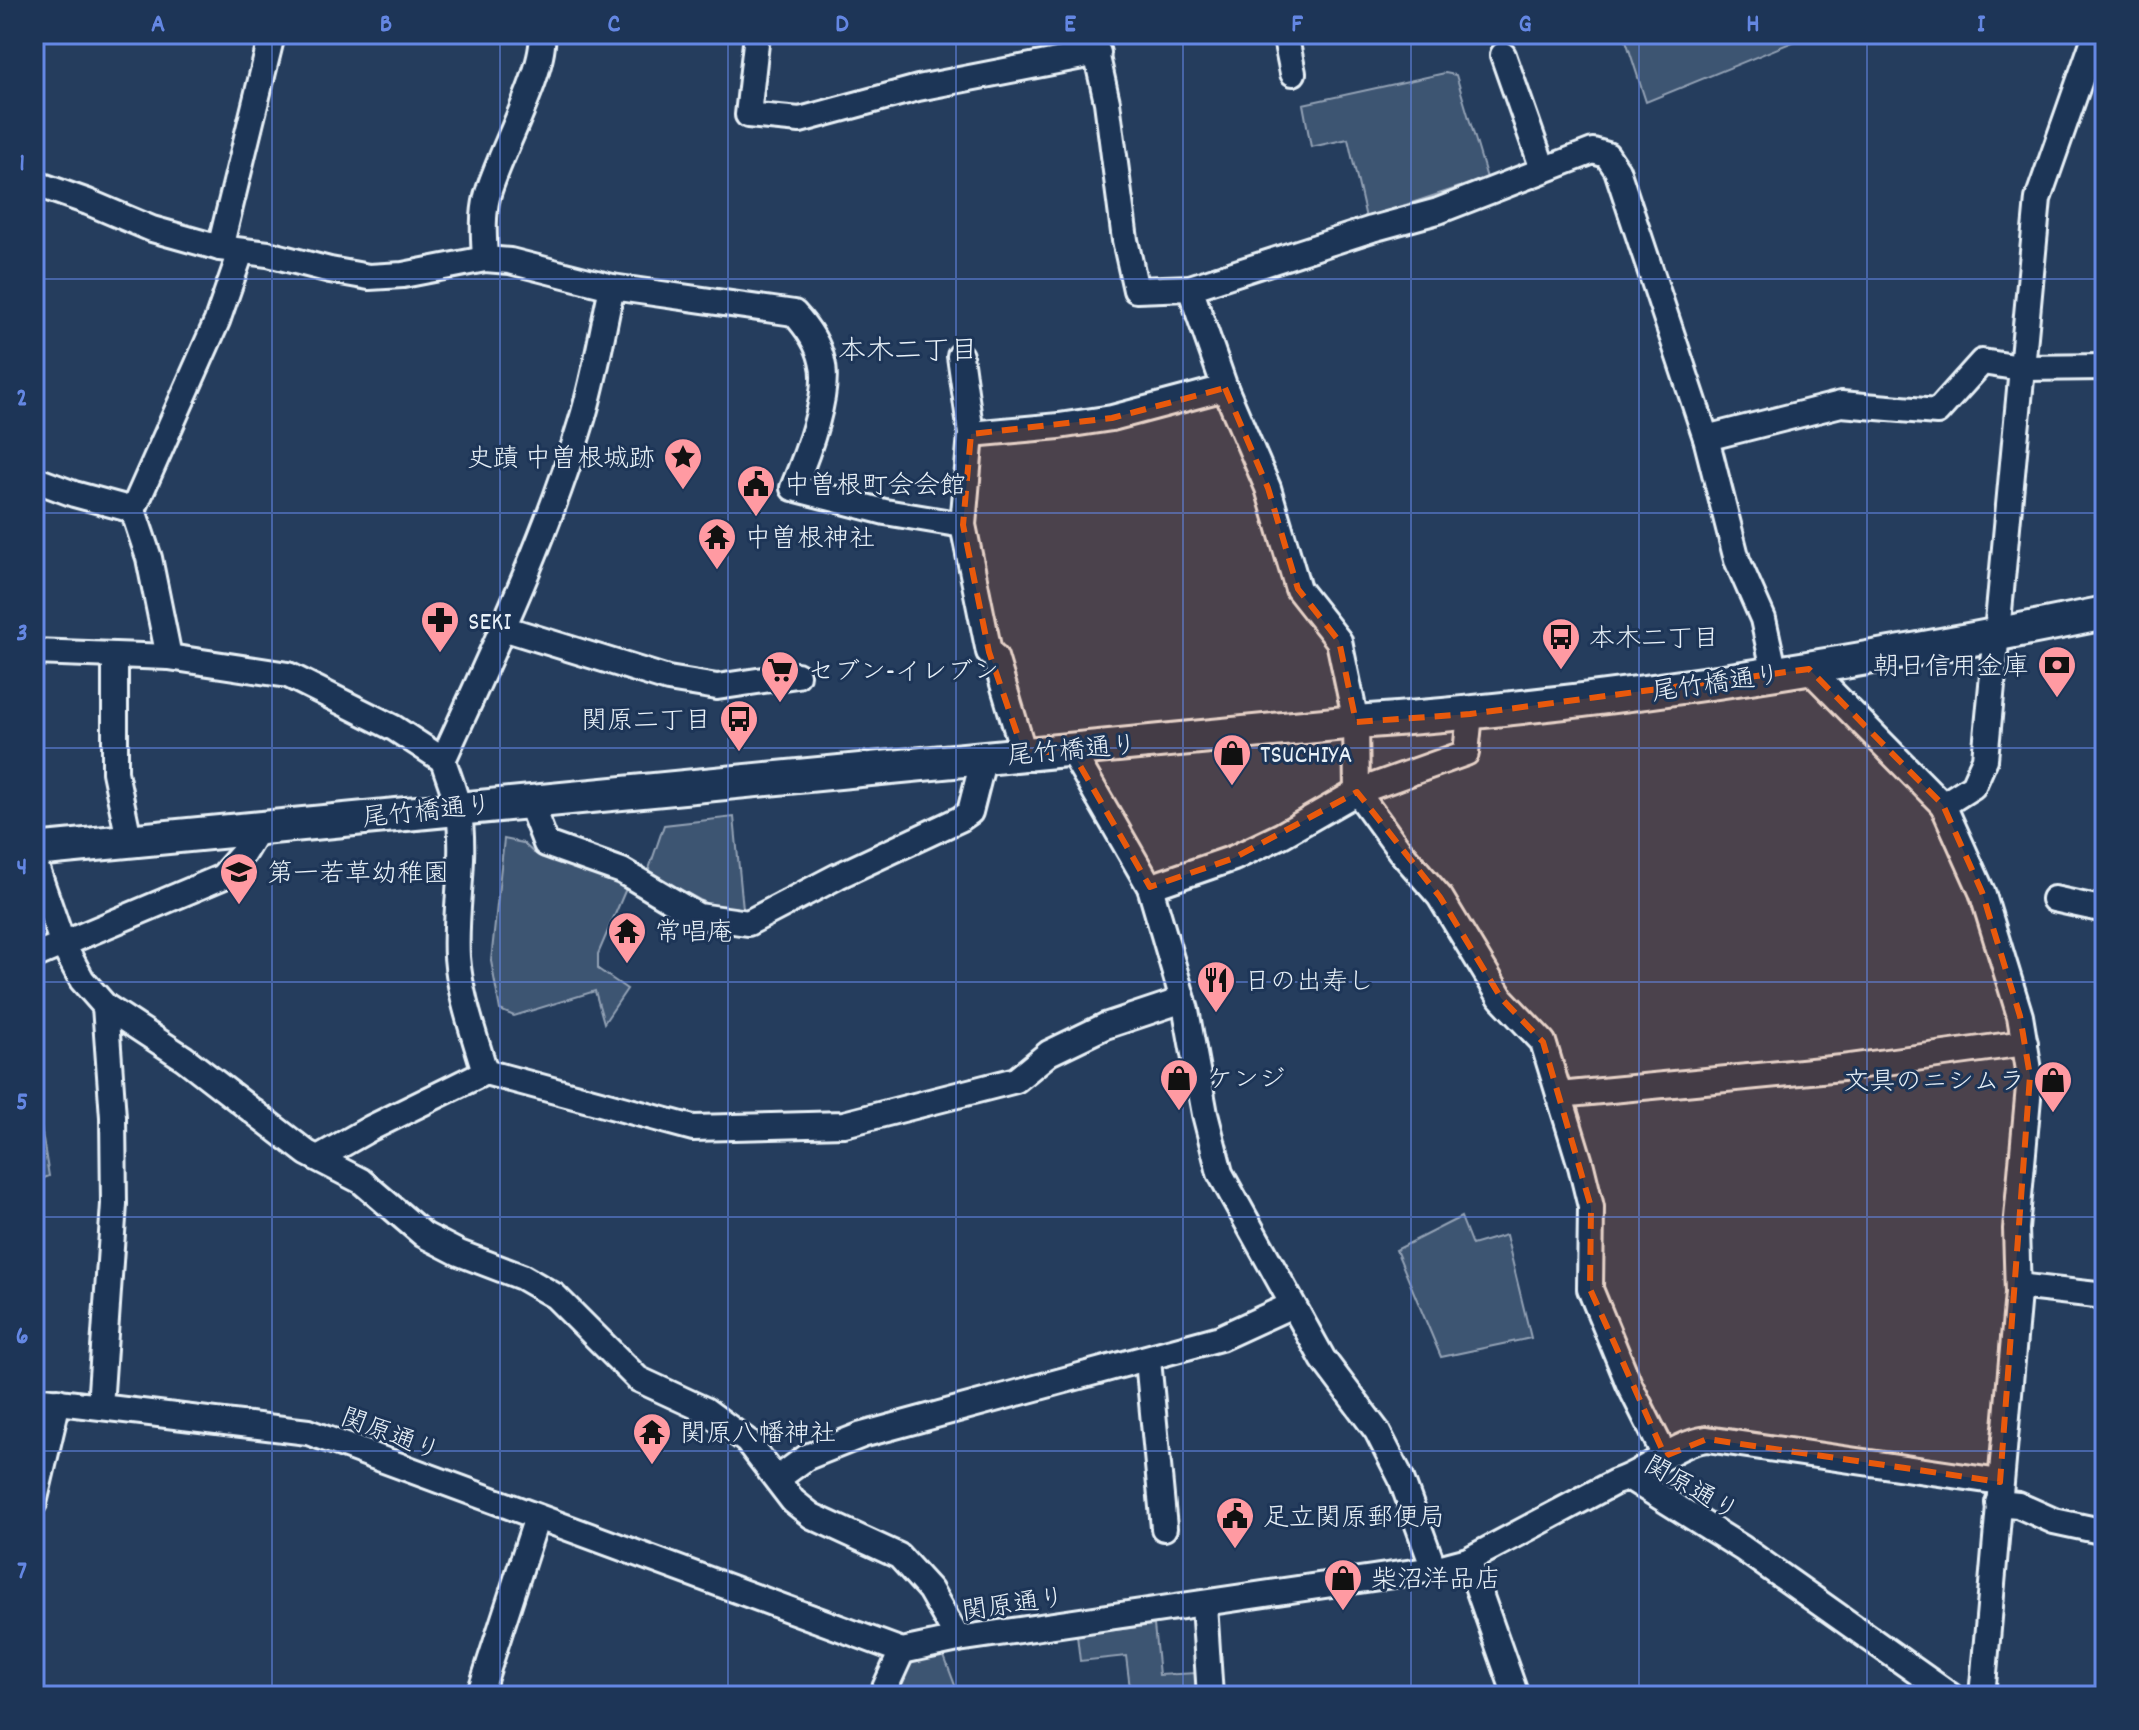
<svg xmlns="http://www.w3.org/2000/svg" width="2139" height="1730" font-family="Dekko,'Klee One',sans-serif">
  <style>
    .green { fill: #3e5472; stroke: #93a2b5; stroke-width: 2 }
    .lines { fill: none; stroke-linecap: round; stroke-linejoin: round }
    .minor-casing { stroke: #e8f1f8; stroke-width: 30 }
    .major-casing { stroke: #e8f1f8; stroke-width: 38 }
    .minor { stroke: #1d3557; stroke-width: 24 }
    .major { stroke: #1d3557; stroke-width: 32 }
    .marked { fill: #e8590c; fill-opacity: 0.2; stroke: #e8590c; stroke-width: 6; stroke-dasharray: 16 10; stroke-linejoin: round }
    .grid { fill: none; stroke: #6487e3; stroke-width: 2; stroke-opacity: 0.55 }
    .labels { text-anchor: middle; stroke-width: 6; stroke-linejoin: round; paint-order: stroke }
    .poi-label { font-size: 26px; fill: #e8f1f8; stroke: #1d3557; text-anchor: start }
    .street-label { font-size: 26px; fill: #e8f1f8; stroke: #1d3557 }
    .neighbourhood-label { font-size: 28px; fill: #e8f1f8; stroke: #1d3557 }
    .neatline { fill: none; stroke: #6487e3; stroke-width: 3 }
    .grid-label { font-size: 26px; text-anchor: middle; font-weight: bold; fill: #6487e3 }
  </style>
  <rect width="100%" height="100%" fill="#253d5d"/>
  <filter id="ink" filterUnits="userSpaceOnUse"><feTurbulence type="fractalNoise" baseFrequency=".0125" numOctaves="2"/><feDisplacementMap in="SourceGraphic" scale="16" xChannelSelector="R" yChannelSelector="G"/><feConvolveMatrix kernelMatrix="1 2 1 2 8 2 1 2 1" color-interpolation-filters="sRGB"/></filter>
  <g filter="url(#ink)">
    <!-- green -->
    <g class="green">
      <polygon points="1624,34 1805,34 1805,37 1646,102"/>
      <polygon points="1445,73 1456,75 1487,178 1366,218 1348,139 1311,147 1303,104"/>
      <polygon points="734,817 743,909 711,906 648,872 664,825"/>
      <polygon points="504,839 523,843 534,853 628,884 598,954 598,969 627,989 604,1023 595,991 514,1016 500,1010 491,961"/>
      <polygon points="34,1084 49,1176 34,1182"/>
      <polygon points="1461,1217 1472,1245 1506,1235 1531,1338 1441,1357 1396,1250"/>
      <polygon points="1154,1625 1159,1675 1197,1673 1199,1696 1131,1696 1126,1656 1080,1661 1077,1635"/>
      <polygon points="944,1656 959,1696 896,1696 901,1674 912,1662"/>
    </g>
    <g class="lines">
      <defs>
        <g id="minor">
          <polyline points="757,34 748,115 800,120 918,88 1098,53"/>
          <polyline points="1092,34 1107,102 1125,240 1136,290 1190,288 1372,229 1438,211 1593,151 1607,155 1617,170 1706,438 1737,560 1763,619 1775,674"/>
          <polyline points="1285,34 1293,73"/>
          <polyline points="1503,55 1543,169"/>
          <path d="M 34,183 L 88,202 L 152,229 L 220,248 L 268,254 L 330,270 L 369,277 L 403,275 L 485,259 L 510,261 L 612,287 L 794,313 C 806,326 818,342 822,361 C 831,393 806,457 793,488 L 885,512 L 963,525"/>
          <polyline points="220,248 272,35 266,34"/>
          <path d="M 485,259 C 484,239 482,217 487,197 C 497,158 547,69 542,34"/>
          <path d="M 612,287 C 602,332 595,379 581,423 C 546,539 493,650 443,760 C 448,776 455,792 458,808 C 467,856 454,908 457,957 C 460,996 474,1034 485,1072 L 693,1128 L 844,1124 L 1016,1080 L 1049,1053 L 1105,1026 L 1183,1000"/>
          <polyline points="1190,288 1225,388 1268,488 1298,589 1339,641 1356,722 1357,792 1400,851 1440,897 1501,998 1543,1042 1581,1166 1591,1207 1590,1289 1629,1384 1665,1456"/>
          <polyline points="960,356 971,434 963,525 989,652 995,657 1024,754"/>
          <polyline points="971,434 1059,426 1112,418 1225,388"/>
          <polyline points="1706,438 1841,404 1937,412 1982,362 2021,368 2105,367"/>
          <polyline points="34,479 74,494 133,510"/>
          <polyline points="503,628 668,679 717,687 797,675"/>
          <polyline points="34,652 169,657 288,675 394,728 443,760"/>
          <polyline points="115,656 115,772 129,839"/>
          <polyline points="169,657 149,558 133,510 217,321 241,252"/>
          <polyline points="1809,669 1943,805 1973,786 1985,759 2038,199 2096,34"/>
          <polyline points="1071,750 1150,887 1186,1010 1205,1114 1220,1173 1323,1359 1377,1431 1401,1478 1434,1569"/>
          <polyline points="529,800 546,844 622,871 698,916 748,923 838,876 960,819 970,812 984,757"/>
          <polyline points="1943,805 1982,892 2020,1016 2030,1076 2016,1229 2018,1293 1982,1696"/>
          <polyline points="34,861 63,945 82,980 105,1006 184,1058 307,1153 361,1181 424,1235 459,1253 522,1277 555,1296 638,1379 705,1410 747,1441 793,1501 812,1516 899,1556 930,1590 958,1639"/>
          <polyline points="1150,887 1234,858 1282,835 1357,792 1466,753 1470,714"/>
          <polyline points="2054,899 2105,910"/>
          <polyline points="34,956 222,877 244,852 259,827"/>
          <polyline points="1559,1095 1842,1068 2025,1043"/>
          <polyline points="318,1158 371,1128 485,1072"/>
          <polyline points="2018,1286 2105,1296"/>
          <polyline points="1148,1360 1164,1528"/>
          <path d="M 34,1399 L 308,1432 L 902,1651 L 958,1639 L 1434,1569 L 1468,1560 L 1615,1482 C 1648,1472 1672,1444 1707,1439 L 2000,1482"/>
          <polyline points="100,1406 114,1204 113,1117 105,1006"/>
          <polyline points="1630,1478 1742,1548 1951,1696"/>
          <polyline points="777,1479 807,1457 862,1435 1220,1338 1292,1305"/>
          <polyline points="34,1503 58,1401"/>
          <polyline points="1998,1503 2018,1505 2054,1521 2105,1532"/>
          <polyline points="1468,1560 1516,1696"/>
          <polyline points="1204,1605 1210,1696"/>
          <polyline points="479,1696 537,1517"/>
          <polyline points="886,1696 885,1688 902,1651"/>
        </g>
        <path id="major" d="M 34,850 L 1356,722 C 1608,704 1858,664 2105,613"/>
      </defs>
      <!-- minor casing -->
      <use href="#minor" class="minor-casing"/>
      <!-- major casing -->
      <use href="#major" class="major-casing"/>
      <!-- minor -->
      <use href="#minor" class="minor"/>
      <!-- major -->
      <use href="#major" class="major"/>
    </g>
  </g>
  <!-- marked area -->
  <path class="marked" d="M 1225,388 L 1268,488 L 1298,589 L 1339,641 L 1356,722 L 1470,714 L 1809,669 L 1943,805 L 1982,892 L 2020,1016 L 2030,1076 L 2000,1482 L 1707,1439 L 1665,1456 L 1590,1289 L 1591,1207 L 1543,1042 L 1501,998 L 1440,897 L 1357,792 L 1234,858 L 1150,887 L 1071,750 L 1024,754 L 989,652 L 963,525 L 971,434 L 1112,418 Z"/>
  <!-- grid -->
  <path class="grid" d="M 272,34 L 272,1696M 500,34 L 500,1696M 728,34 L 728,1696M 956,34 L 956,1696M 1183,34 L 1183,1696M 1411,34 L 1411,1696M 1639,34 L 1639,1696M 1867,34 L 1867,1696M 34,279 L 2105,279M 34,513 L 2105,513M 34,748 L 2105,748M 34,982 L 2105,982M 34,1217 L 2105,1217M 34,1451 L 2105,1451"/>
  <!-- icons -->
  <defs>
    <symbol id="sight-pin" viewBox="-11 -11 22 30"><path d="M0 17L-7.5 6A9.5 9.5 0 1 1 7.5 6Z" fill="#ff9aa2" stroke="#1d3557"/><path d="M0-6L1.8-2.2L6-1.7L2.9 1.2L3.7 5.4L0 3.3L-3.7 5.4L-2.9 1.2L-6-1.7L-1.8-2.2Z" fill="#111"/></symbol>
    <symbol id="civic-pin" viewBox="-11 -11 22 30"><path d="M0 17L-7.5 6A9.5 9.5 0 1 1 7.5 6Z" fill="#ff9aa2" stroke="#1d3557"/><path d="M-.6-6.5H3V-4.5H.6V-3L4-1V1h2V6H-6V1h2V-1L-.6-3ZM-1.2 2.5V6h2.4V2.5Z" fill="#111"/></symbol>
    <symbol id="temple-pin" viewBox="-11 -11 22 30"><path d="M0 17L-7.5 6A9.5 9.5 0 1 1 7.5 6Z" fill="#ff9aa2" stroke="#1d3557"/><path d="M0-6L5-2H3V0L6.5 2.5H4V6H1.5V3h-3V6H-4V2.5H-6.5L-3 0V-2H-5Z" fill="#111"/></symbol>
    <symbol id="pharmacy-pin" viewBox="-11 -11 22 30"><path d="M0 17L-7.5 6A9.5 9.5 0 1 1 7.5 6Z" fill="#ff9aa2" stroke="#1d3557"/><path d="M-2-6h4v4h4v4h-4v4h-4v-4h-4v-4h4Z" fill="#111"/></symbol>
    <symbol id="bus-pin" viewBox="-11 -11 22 30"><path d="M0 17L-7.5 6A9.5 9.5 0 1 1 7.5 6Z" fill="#ff9aa2" stroke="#1d3557"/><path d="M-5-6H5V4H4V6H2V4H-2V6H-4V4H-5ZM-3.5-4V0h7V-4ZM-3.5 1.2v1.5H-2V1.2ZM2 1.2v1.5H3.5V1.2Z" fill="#111"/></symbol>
    <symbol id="bank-pin" viewBox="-11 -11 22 30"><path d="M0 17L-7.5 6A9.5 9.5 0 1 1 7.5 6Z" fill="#ff9aa2" stroke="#1d3557"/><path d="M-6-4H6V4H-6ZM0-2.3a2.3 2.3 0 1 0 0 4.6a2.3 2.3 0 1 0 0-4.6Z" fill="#111"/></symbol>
    <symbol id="supermarket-pin" viewBox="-11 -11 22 30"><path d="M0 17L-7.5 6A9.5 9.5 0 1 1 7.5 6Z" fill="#ff9aa2" stroke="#1d3557"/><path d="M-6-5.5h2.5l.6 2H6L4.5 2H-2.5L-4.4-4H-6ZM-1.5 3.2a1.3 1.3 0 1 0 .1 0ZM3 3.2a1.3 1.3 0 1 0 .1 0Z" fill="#111"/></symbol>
    <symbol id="shop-pin" viewBox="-11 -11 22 30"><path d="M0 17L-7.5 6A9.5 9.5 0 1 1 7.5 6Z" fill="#ff9aa2" stroke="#1d3557"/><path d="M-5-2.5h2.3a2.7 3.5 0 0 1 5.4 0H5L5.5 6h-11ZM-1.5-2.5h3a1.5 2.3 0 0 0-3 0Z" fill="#111"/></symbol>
    <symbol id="school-pin" viewBox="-11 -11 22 30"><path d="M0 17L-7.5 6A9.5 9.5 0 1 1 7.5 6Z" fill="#ff9aa2" stroke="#1d3557"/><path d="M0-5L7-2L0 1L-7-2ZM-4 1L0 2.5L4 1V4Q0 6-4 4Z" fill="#111"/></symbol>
    <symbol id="restaurant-pin" viewBox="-11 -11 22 30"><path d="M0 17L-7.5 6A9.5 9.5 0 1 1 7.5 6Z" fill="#ff9aa2" stroke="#1d3557"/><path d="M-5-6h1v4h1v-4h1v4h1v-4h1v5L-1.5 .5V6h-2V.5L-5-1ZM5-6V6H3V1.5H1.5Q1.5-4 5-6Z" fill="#111"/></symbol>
  </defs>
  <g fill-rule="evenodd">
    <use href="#sight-pin" x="661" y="435" width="44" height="60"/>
    <use href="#civic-pin" x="734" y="462" width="44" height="60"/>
    <use href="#temple-pin" x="695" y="515" width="44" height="60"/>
    <use href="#pharmacy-pin" x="418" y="598" width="44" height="60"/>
    <use href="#bus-pin" x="1539" y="615" width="44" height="60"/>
    <use href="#bank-pin" x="2035" y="643" width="44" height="60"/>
    <use href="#supermarket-pin" x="758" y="648" width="44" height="60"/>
    <use href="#bus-pin" x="717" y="697" width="44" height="60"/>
    <use href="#shop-pin" x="1210" y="731" width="44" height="60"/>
    <use href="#school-pin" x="217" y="850" width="44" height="60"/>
    <use href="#temple-pin" x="605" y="909" width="44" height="60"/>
    <use href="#restaurant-pin" x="1194" y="958" width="44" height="60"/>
    <use href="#shop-pin" x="1157" y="1056" width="44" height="60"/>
    <use href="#shop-pin" x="2031" y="1058" width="44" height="60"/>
    <use href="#temple-pin" x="630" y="1410" width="44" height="60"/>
    <use href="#civic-pin" x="1213" y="1494" width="44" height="60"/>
    <use href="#shop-pin" x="1321" y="1556" width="44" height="60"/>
  </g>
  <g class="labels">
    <!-- poi labels -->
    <g class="poi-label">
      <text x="655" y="466" text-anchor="end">史蹟 中曽根城跡</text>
      <text x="784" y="493">中曽根町会会館</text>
      <text x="745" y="546">中曽根神社</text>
      <text x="468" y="629">SEKI</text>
      <text x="1589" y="646">本木二丁目</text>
      <text x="2029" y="674" text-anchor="end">朝日信用金庫</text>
      <text x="808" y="679">セブン-イレブン</text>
      <text x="711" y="728" text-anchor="end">関原二丁目</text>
      <text x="1260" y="762">TSUCHIYA</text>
      <text x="267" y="881">第一若草幼稚園</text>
      <text x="655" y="940">常唱庵</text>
      <text x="1244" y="989">日の出寿し</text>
      <text x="1207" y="1087">ケンジ</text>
      <text x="2025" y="1089" text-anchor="end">文具のニシムラ</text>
      <text x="680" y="1441">関原八幡神社</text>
      <text x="1263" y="1525">足立関原郵便局</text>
      <text x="1371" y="1587">柴沼洋品店</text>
    </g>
    <!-- street labels -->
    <g class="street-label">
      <text transform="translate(1716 682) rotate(-8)" y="9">尾竹橋通り</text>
      <text transform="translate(1072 749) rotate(-5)" y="9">尾竹橋通り</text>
      <text transform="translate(427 810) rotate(-6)" y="9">尾竹橋通り</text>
      <text transform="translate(391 1433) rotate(21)" y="9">関原通り</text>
      <text transform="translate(1692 1487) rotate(30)" y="9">関原通り</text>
      <text transform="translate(1013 1603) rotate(-8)" y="9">関原通り</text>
    </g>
    <!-- neighbourhood labels -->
    <g class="neighbourhood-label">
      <text x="908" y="359">本木二丁目</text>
    </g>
  </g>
  <!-- margin -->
  <rect width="2139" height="1730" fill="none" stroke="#1d3557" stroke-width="88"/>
  <rect x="44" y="44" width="2051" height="1642" class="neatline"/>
  <g class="grid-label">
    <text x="158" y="31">A</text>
    <text x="386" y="31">B</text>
    <text x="614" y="31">C</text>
    <text x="842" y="31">D</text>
    <text x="1070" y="31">E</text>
    <text x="1297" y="31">F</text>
    <text x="1525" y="31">G</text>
    <text x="1753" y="31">H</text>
    <text x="1981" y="31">I</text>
    <text x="22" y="170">1</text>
    <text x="22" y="405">2</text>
    <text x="22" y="640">3</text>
    <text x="22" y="874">4</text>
    <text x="22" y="1109">5</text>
    <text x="22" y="1343">6</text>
    <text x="22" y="1578">7</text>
  </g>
</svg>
